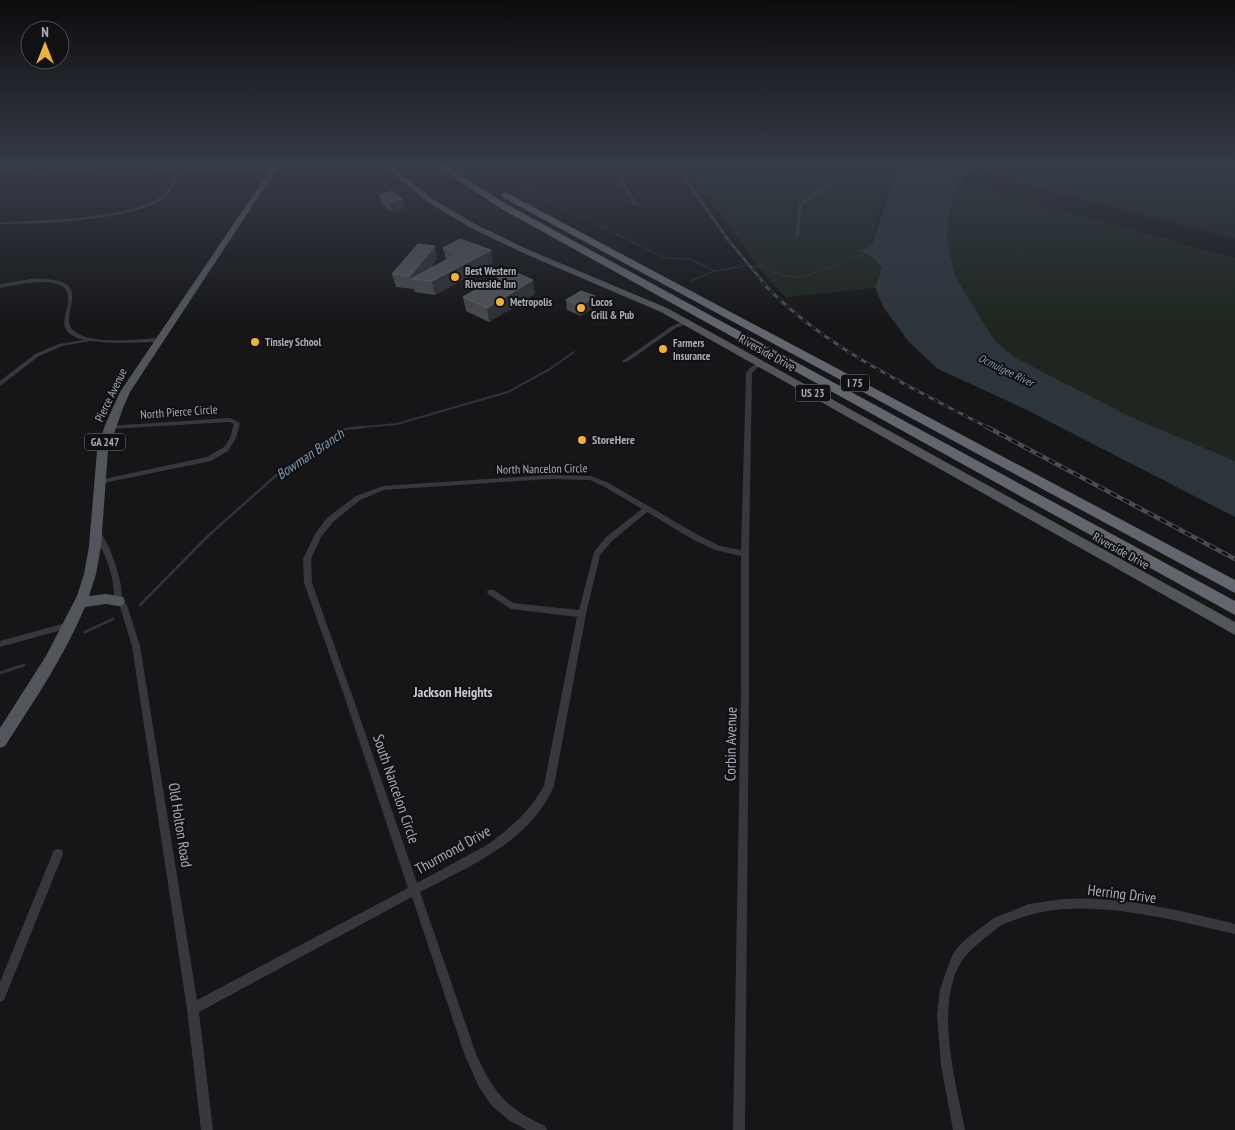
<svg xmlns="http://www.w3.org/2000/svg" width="1235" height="1130" font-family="'PT Sans Narrow',sans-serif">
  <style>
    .green { fill: #1e261f }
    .water { fill: #2c353c }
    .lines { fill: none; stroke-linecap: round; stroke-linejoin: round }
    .stream-far3 { stroke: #2c353c; stroke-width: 1 }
    .stream-far2 { stroke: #2c353c; stroke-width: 2 }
    .stream-far1 { stroke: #2c353c; stroke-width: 2.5 }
    .stream { stroke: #2c353c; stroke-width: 3 }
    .minor { fill: #37383d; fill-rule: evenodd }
    .primary { fill: #53555c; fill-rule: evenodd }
    .motorway { fill: #63666e; fill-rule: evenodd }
    .rail-far2-casing { stroke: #4a4c52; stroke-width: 2.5 }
    .rail-far1-casing { stroke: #4a4c52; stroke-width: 3 }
    .rail-casing { stroke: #4a4c52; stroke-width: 4.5 }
    .rail-far2 { stroke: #111113; stroke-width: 1; stroke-dasharray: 4.5; stroke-linecap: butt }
    .rail-far1 { stroke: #111113; stroke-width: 2; stroke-dasharray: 5.5; stroke-linecap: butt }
    .rail { stroke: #111113; stroke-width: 2.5; stroke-dasharray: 7; stroke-linecap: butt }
    .wall { fill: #47494d }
    .shaded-wall { fill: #2f3033 }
    .building { fill: #525359; stroke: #5f6168 }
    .poi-dot { fill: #f2b134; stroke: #111113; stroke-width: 2 }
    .labels { text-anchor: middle; stroke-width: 4; stroke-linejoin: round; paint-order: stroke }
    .far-poi-label { font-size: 11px; font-weight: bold; fill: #a8adb8; stroke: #111113; text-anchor: start }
    .far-water-label { font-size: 11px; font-style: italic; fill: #7f9bb3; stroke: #111113 }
    .shield { fill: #111113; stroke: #7b7e86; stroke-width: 1 }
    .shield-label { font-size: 11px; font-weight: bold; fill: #a8adb8 }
    .street-label { font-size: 12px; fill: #a8adb8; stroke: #111113 }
    .poi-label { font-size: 12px; font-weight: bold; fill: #a8adb8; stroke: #111113; text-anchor: start }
    .water-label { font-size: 14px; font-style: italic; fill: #7f9bb3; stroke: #111113 }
    .neighbourhood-label { font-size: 14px; font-weight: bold; fill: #c9ccd4; stroke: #111113 }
    .near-street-label { font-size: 15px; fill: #a8adb8; stroke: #111113 }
  </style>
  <rect width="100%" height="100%" fill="#161618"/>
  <!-- green -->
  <g class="green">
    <path d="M 685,167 L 904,167 C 889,182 875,224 872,245 L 861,252 L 873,258 L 882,267 L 875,288 L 786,297 L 764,274 Z"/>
    <polygon points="972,167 1235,167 1235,239 969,170"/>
    <polygon points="960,182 1235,258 1235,461 1129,416 1016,358 995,341 955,276 947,241 949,217 955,189"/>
  </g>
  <!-- water -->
  <polygon class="water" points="904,167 972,167 955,189 949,217 947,241 955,276 995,341 1016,358 1129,416 1235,461 1235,517 1027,410 938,369 909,342 884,308 875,288 882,267 873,258 861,251 872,245 891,186 898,173"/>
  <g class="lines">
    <!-- stream-far3 -->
    <g class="stream-far3">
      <polyline points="483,167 665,258 690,259 715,271"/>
      <polyline points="690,281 715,271 745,266 760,267 785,276 803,277 868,253"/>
    </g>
    <!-- stream-far2 -->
    <polyline class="stream-far2" points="352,428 397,424 508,392 550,369 574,352"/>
    <!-- stream-far1 -->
    <polyline class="stream-far1" points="140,605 209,535 281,471 345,429 365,427"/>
    <!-- stream -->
    <g class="stream">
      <polyline points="85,632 113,619"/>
      <polyline points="0,673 24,665"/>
    </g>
    <!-- minor -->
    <g class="minor">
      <path d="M 179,167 L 183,167 L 182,169 L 274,168 L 276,169 L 274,170 L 181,171 C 177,180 173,191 165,197 C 136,221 38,224 0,224 L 0,222 C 41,221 126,219 160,197 C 169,191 173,180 177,171 L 0,173 L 0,171 L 178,169 Z"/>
      <polygon points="612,167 616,167 637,205 637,206 633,205"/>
      <polygon points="845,167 849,167 839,180 805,203 802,206 799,236 795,237 798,205 801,201 837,178"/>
      <path d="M 31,279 C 101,276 57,314 73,330 C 89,346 139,339 160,338 L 163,340 L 160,342 L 115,343 L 90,341 L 62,346 L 39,356 L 0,386 L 0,381 L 35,354 L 59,344 L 84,340 C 48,330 74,311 67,292 C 60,274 14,285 0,288 L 0,284 Z"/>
      <polygon points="686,320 689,322 688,323 676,328 627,362 623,362 622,361 672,326"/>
      <path d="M 760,361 L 763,363 L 752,373 L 749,554 L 749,690 L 745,1130 L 733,1130 L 741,690 L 741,556 L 715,550 L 692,539 L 647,512 L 612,541 L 600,555 L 586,614 L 554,786 C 530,842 471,865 420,892 L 476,1054 C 494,1093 506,1108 545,1126 L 547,1130 L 527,1130 L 510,1121 L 492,1106 L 479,1087 L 465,1056 L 412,897 L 199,1012 L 213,1130 L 201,1130 L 187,1009 L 132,646 L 120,607 L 114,601 C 115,577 106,554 93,533 L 94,531 L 100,531 L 109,547 L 116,566 L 121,585 L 122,600 L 127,605 L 140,646 L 197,1000 L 408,888 L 344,695 L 304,583 L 303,559 L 315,534 L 327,518 L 356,496 L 383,486 L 549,475 L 591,476 L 607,482 L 698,535 L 720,546 L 741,550 L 746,373 L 750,368 ZM 549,479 L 590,480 L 603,486 L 642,509 L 606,537 L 594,552 L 579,610 L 513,603 L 494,590 L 488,590 L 487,592 L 488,594 L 511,609 L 577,617 L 544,785 C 531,811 510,828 487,845 L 417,883 L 352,695 L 312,583 L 311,559 L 321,537 L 333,522 L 360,500 L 384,490 Z"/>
      <polygon points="230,418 240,423 236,438 228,451 211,461 99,484 96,482 99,480 207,457 224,447 230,438 234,424 229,422 110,429 107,427 108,426"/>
      <polygon points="69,622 72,623 73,625 72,627 0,647 0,641"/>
      <polygon points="58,849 62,850 63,854 4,1000 0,1002 0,982 54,850"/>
      <path d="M 1062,899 C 1074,899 1086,898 1097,899 C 1144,901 1190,913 1235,924 L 1235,934 C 1171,920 1081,894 1018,919 C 1012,921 1005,923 1000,926 C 995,930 990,934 985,938 C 963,955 955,967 950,994 C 943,1036 957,1089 965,1130 L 953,1130 L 941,1065 L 937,1015 L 940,989 L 952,956 L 957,948 L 967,938 L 994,918 L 1029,904 Z"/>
    </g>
    <!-- primary -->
    <g class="primary">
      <path d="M 272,167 L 278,167 L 130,392 L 123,408 L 108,451 L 101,546 L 96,574 L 89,596 L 106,594 L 123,597 L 125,601 L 123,605 L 118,606 L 106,604 L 85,607 C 64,657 34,701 5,746 L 0,748 L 0,728 L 46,656 L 77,596 L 84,574 L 89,546 L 97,451 L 105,425 L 120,392 Z"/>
      <polygon points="385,167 392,167 433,199 475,224 529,250 667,308 1235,622 1235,635 661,312 523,253 469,227 428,202"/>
    </g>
    <!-- motorway -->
    <g class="motorway">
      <polygon points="438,167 448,167 506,204 1235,601 1235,615 500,208"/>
      <polygon points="505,192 1235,580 1235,593 502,197 501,195"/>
    </g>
    <defs>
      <polyline id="rail-far2" points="677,167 729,241 764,283"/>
      <path id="rail-far1" d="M 762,282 C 824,348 910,387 989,428"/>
      <polyline id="rail" points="987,427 1235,559"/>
    </defs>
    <!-- rail-far2 casing -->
    <use href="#rail-far2" class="rail-far2-casing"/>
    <!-- rail-far1 casing -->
    <use href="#rail-far1" class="rail-far1-casing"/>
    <!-- rail casing -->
    <use href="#rail" class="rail-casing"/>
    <!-- rail-far2 -->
    <use href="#rail-far2" class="rail-far2"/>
    <!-- rail-far1 -->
    <use href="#rail-far1" class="rail-far1"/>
    <!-- rail -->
    <use href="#rail" class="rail"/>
  </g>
  <!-- wall -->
  <g class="wall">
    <polygon points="379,195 402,199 404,208 392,212 382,204"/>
    <polygon points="443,248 493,263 435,295 415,292 414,289 396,287 392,274 437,259 430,269 446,260"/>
    <polygon points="535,294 489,322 466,311 463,297"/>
    <polygon points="595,296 595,306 581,316 567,310 566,300"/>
  </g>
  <!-- shaded-wall -->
  <g class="shaded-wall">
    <polygon points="402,199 404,208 392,212 389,203"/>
    <polygon points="435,246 437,259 421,280 411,279 414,290 410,276"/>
    <polygon points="491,250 493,263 435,295 432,281"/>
    <polygon points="533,280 535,294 489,322 487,308"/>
    <polygon points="595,296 595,306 581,316 581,306"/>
  </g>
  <!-- building -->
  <g class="building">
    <polygon points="392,191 402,199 389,203 379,195"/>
    <polygon points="460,239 491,250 432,281 411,279 457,254 443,248"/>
    <polygon points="418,244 435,246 410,276 392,274"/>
    <polygon points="510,270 533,280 487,308 463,297"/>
    <polygon points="581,291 595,296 581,306 566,300"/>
  </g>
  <!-- sky -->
  <linearGradient id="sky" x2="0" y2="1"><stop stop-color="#0c0c0d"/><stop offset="0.51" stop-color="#363c48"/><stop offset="1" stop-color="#363c48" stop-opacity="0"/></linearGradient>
  <rect width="1235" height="325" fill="url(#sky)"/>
  <!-- markers -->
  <g class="poi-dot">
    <circle cx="455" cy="277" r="5"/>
    <circle cx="500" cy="302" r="5"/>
    <circle cx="581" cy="308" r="5"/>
    <circle cx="255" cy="342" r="5"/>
    <circle cx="663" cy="349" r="5"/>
    <circle cx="582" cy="440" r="5"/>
  </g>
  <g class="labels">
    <!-- far-poi labels -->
    <g class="far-poi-label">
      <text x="465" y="275">Best Western<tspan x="465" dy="13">Riverside Inn</tspan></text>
      <text x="510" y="306">Metropolis</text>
      <text x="591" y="306">Locos<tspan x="591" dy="13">Grill &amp; Pub</tspan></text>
      <text x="265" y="346">Tinsley School</text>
      <text x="673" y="347">Farmers<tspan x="673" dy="13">Insurance</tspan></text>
    </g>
    <!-- far-water labels -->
    <g class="far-water-label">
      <text transform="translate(1006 370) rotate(26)" y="4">Ocmulgee River</text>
    </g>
    <!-- shield labels -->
    <g class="shield">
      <rect x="841" y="374.5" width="28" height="17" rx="4"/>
      <rect x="795.5" y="384.5" width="35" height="17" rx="4"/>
      <rect x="85" y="433.5" width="40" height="17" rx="4"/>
    </g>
    <g class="shield-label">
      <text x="855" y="387">I 75</text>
      <text x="813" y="397">US 23</text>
      <text x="105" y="446">GA 247</text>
    </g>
    <!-- street labels -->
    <g class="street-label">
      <text transform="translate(767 353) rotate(29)" y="4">Riverside Drive</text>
      <text transform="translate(111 395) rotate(-64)" y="4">Pierce Avenue</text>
      <text transform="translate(179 412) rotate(-4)" y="4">North Pierce Circle</text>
      <text transform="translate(542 469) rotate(-1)" y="4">North Nancelon Circle</text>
      <text transform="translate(1121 551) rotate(29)" y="4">Riverside Drive</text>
    </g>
    <!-- poi labels -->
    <g class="poi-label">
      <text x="592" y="444">StoreHere</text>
    </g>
    <!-- water labels -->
    <g class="water-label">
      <text transform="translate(310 454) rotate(-34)" y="5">Bowman Branch</text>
    </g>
    <!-- neighbourhood labels -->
    <g class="neighbourhood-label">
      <text x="453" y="697">Jackson Heights</text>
    </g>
    <!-- near-street labels -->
    <g class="near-street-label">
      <text transform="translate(731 744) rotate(-89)" y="5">Corbin Avenue</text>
      <text transform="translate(396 789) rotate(71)" y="5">South Nancelon Circle</text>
      <text transform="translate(180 825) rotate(81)" y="5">Old Holton Road</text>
      <text transform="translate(453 850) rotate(-29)" y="5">Thurmond Drive</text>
      <text transform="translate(1122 894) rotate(7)" y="5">Herring Drive</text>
    </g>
  </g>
  <!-- north arrow -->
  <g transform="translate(45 45)"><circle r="24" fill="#111113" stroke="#4d4f55"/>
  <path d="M0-4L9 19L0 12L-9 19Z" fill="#f2b134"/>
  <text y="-8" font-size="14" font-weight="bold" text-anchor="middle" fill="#a8adb8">N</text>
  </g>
</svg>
